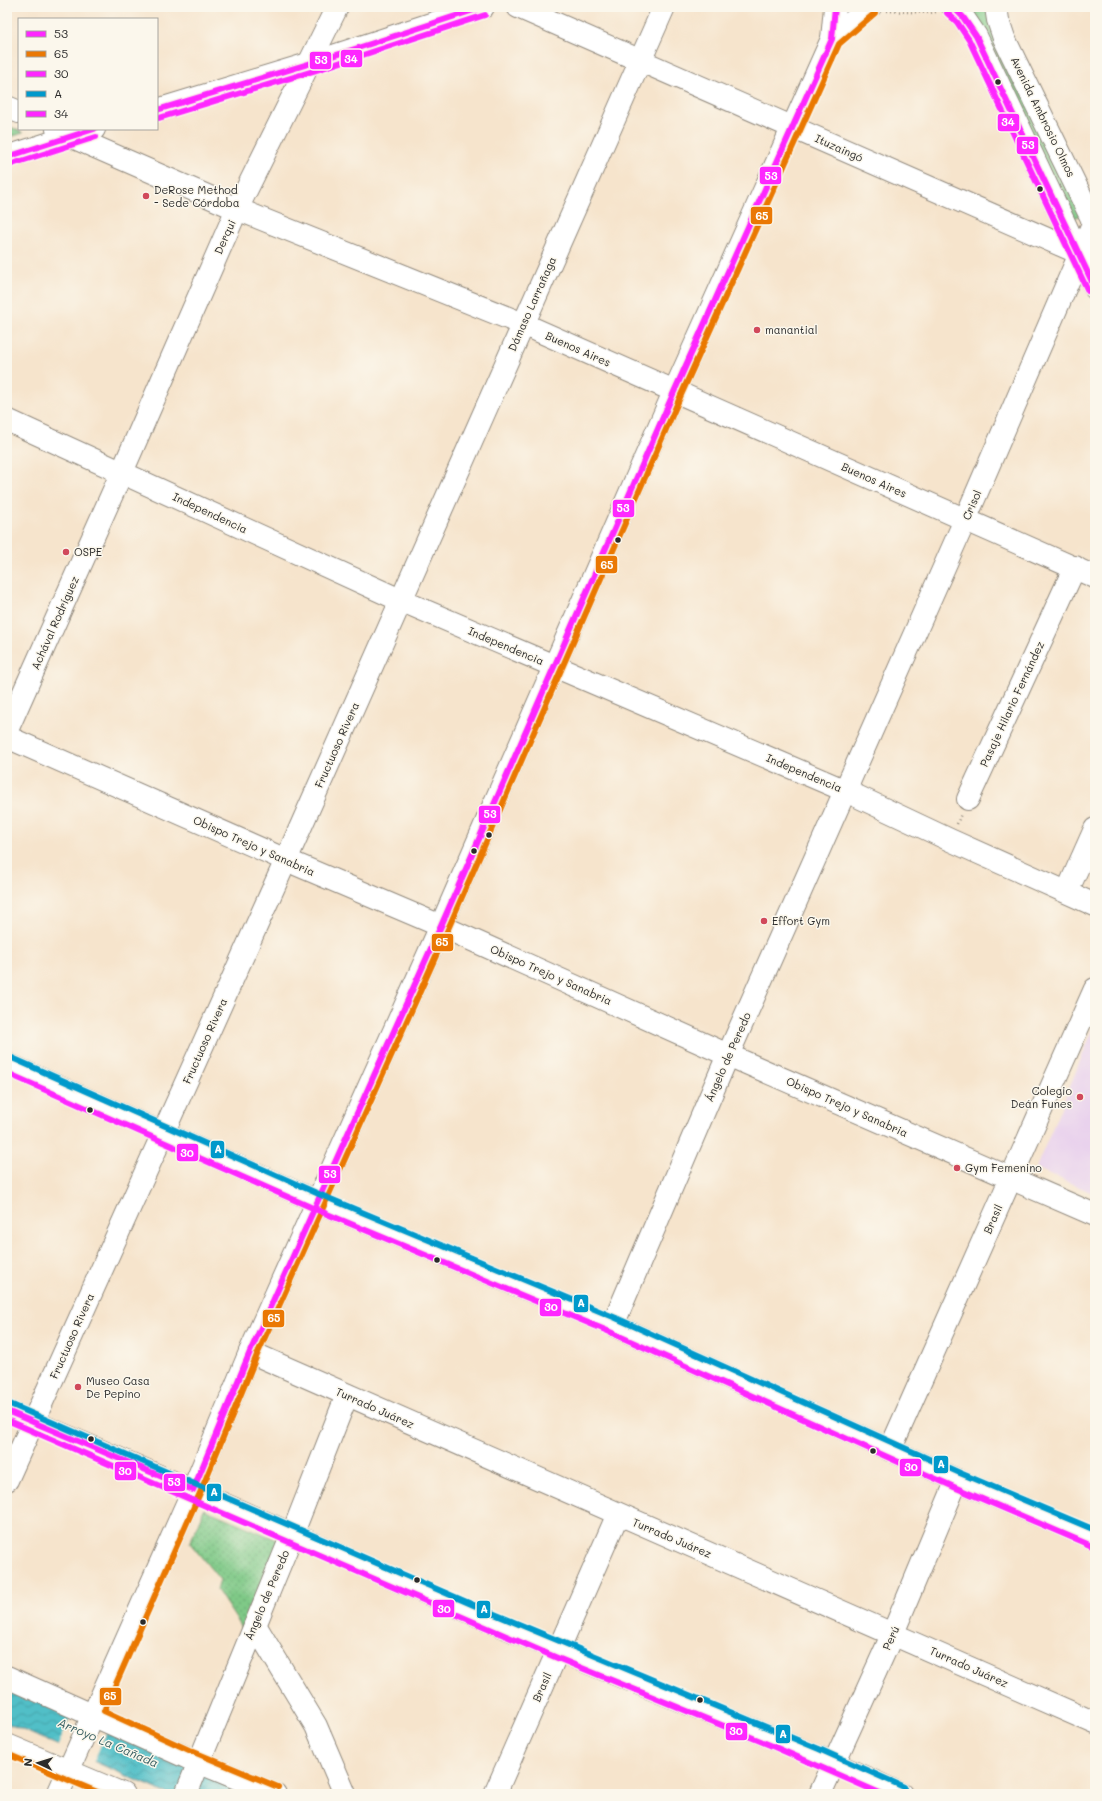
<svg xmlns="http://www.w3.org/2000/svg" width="1102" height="1801" font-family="Mali,sans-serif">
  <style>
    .built { fill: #e9d2ed }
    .green { fill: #7fc987; stroke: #557a59 }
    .park { fill: url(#park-dots); stroke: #557a59 }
    .water { fill: url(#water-waves); stroke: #3e7579 }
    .pier { fill: #f6e4cc }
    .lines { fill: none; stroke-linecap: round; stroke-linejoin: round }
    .minor-casing { stroke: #90887c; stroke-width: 24 }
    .major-casing { stroke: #90887c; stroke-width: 24 }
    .path { stroke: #90887c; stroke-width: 2.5; stroke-dasharray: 1 3; stroke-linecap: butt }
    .minor { stroke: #fff; stroke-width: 22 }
    .major { stroke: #fff; stroke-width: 22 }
    .bus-1-casing { stroke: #fbf7ec; stroke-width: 9 }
    .bus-2-casing { stroke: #fbf7ec; stroke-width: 9 }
    .bus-3-casing { stroke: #fbf7ec; stroke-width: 9 }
    .bus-4-casing { stroke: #fbf7ec; stroke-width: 9 }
    .bus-5-casing { stroke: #fbf7ec; stroke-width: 9 }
    .bus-1 { stroke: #fe27ff; stroke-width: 6 }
    .bus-2 { stroke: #ea7804; stroke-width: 6 }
    .bus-3 { stroke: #fe27ff; stroke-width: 6 }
    .bus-4 { stroke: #0099cb; stroke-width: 6 }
    .bus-5 { stroke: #fe27ff; stroke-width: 6 }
    .bus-dot { fill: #2b2b2b; stroke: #fbf7ec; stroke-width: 1.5 }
    .poi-dot { fill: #d1495b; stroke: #fbf7ec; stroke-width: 1.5 }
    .labels { text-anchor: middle; stroke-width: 3; stroke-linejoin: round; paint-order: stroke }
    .street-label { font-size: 11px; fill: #2b2b2b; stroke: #fbf7ec }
    .poi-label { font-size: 11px; fill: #2b2b2b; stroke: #fbf7ec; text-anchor: start }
    .water-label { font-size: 12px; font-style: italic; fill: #385f62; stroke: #fbf7ec }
    .line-badge { stroke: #fbf7ec; stroke-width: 1.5 }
    .badge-label { font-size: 11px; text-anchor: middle; font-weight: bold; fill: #fff }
  </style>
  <defs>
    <pattern id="park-dots" width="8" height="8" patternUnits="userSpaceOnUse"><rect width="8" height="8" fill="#7fc987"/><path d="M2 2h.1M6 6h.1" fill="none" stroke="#68a36f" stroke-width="1.8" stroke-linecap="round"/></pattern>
    <pattern id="water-waves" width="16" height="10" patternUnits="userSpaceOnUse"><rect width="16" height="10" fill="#51bfc7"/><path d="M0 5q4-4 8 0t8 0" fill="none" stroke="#439ba2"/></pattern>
  </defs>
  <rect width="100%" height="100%" fill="#fbf7ec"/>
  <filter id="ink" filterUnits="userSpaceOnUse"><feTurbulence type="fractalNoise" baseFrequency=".025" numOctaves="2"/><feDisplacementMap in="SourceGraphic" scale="8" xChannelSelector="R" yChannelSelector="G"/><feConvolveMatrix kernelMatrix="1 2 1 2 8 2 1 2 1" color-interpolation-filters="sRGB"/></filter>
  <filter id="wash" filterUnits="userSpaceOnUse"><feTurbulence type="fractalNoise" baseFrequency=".012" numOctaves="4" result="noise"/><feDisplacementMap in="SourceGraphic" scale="16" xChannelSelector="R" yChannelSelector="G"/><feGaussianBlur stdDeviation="0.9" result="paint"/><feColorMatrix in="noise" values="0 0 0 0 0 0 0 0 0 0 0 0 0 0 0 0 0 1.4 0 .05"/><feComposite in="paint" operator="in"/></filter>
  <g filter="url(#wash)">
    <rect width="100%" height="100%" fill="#f6e4cc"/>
    <!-- built -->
    <polygon class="built" points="1095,1025 1095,1194 1036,1168"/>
    <!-- green -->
    <polygon class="green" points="960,7 992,7 1084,213 1071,220"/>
    <!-- park -->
    <g class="park">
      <polygon points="7,125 23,133 7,138"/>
      <polygon points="204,1509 282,1542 244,1631 217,1590 220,1580 190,1543"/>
    </g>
    <!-- water -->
    <polygon class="water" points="7,1686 253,1794 168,1794 7,1723"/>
    <!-- pier -->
    <polygon class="pier" points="72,1713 108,1729 93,1763 57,1748"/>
  </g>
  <g filter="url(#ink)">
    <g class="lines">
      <defs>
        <g id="minor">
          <polyline points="518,7 1095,260"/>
          <polyline points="7,107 19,112"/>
          <polyline points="57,129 70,136 237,209 523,324 1095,577"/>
          <polyline points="7,420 400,600 846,791 950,840 1095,905"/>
          <polyline points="7,730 122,472 237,209 337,7"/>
          <polyline points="7,737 286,860 441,926 728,1055 1095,1215"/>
          <polyline points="968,799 1075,567"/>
          <polyline points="1067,892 1095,829"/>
          <polyline points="613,1325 728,1055 965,520 1095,219"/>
          <polyline points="250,1352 1095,1723"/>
          <path d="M 7,1411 C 192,1488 374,1572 558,1650 C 672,1699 789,1741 901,1794"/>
          <polyline points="890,1450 1095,989"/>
          <polyline points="7,1480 286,860 664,7"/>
          <polyline points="255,1625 316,1726 345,1794"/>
          <polyline points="186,1794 292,1535 347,1395"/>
          <polyline points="495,1794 618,1514"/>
          <polyline points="820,1794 893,1633 957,1480"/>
        </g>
        <g id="major">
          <polyline points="953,7 963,17 976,36 1095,288"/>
          <polyline points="996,7 998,20 1004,38 1095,225"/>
          <polyline points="832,39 870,7"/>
          <polyline points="157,110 318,61 483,7"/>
          <polyline points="7,157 94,129"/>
          <polyline points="7,1064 318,1202 613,1325 957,1480 1095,1539"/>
          <polyline points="7,1677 186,1757 275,1794"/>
          <polyline points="7,1745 123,1794"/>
          <polyline points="58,1794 193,1490 250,1352 441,926 674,392 832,39 835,7"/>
        </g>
      </defs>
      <!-- minor casing -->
      <use href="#minor" class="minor-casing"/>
      <!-- major casing -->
      <use href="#major" class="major-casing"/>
      <!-- path -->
      <g class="path">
        <polyline points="887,11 930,13 936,12"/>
        <polyline points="957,824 961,814"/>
      </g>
      <!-- minor -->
      <use href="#minor" class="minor"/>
      <!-- major -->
      <use href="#major" class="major"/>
      <defs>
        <g id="bus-1">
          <polyline points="953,7 963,17 976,36 1095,288"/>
          <polyline points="157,110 318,61 483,7"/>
          <polyline points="7,157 94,129"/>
          <polyline points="7,1411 193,1490 250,1352 441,926 674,392 832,39 835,7"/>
        </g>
        <g id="bus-2">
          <polyline points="7,1754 102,1794"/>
          <polyline points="278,1787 189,1750 104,1711 200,1493 257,1355 448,929 681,395 839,44 875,13"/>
        </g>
        <g id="bus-3">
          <polyline points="7,1073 315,1209 610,1332 954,1487 1092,1546"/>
          <polyline points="7,1420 555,1657 770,1745 882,1794"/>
        </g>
        <g id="bus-4">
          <polyline points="10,1057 321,1195 616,1318 960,1473 1095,1530"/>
          <polyline points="10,1404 492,1613 819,1749 904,1787"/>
        </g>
        <g id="bus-5">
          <polyline points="947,13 957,22 969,40 1088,291"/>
          <polyline points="159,118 320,69 485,15"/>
          <polyline points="9,165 96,137"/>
        </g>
      </defs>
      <!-- bus-1 casing -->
      <use href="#bus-1" class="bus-1-casing"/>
      <!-- bus-2 casing -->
      <use href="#bus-2" class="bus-2-casing"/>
      <!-- bus-3 casing -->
      <use href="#bus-3" class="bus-3-casing"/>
      <!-- bus-4 casing -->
      <use href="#bus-4" class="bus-4-casing"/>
      <!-- bus-5 casing -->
      <use href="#bus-5" class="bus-5-casing"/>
      <!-- bus-1 -->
      <use href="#bus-1" class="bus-1"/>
      <!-- bus-2 -->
      <use href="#bus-2" class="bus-2"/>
      <!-- bus-3 -->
      <use href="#bus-3" class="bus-3"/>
      <!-- bus-4 -->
      <use href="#bus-4" class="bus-4"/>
      <!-- bus-5 -->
      <use href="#bus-5" class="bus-5"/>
    </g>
  </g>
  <!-- markers -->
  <g class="bus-dot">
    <circle cx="998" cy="82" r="3.5"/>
    <circle cx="1040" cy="189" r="3.5"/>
    <circle cx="618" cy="540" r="3.5"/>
    <circle cx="489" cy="835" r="3.5"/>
    <circle cx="474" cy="851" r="3.5"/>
    <circle cx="90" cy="1110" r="3.5"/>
    <circle cx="437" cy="1260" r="3.5"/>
    <circle cx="91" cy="1439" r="3.5"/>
    <circle cx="873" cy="1451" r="3.5"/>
    <circle cx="417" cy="1580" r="3.5"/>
    <circle cx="143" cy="1622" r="3.5"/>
    <circle cx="700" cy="1700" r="3.5"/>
  </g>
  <g class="poi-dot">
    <circle cx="146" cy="196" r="4"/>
    <circle cx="757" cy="330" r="4"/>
    <circle cx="66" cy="552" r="4"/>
    <circle cx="764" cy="921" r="4"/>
    <circle cx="1080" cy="1097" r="4"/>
    <circle cx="957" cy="1168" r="4"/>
    <circle cx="78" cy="1387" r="4"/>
  </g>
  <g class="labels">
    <!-- street labels -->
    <g class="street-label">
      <text transform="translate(1043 117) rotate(64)" y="4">Avenida Ambrosio Olmos</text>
      <text transform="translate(839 148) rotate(24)" y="4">Ituzaingó</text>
      <text transform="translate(225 237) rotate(-66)" y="4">Derqui</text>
      <text transform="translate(532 304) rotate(-66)" y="4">Dámaso Larrañaga</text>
      <text transform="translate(578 349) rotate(24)" y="4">Buenos Aires</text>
      <text transform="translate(874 480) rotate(24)" y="4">Buenos Aires</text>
      <text transform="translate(972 505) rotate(-67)" y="4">Crisol</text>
      <text transform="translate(210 513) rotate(25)" y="4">Independencia</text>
      <text transform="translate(55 623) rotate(-66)" y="4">Achával Rodríguez</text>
      <text transform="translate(506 646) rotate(23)" y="4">Independencia</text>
      <text transform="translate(1012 704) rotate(-65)" y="4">Pasaje Hilario Fernández</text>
      <text transform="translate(337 745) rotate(-66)" y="4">Fructuoso Rivera</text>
      <text transform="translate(804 773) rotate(23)" y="4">Independencia</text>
      <text transform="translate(254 846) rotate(24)" y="4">Obispo Trejo y Sanabria</text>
      <text transform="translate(551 975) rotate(24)" y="4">Obispo Trejo y Sanabria</text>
      <text transform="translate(205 1041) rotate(-66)" y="4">Fructuoso Rivera</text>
      <text transform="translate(728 1057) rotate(-66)" y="4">Ángelo de Peredo</text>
      <text transform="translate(847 1107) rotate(24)" y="4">Obispo Trejo y Sanabria</text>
      <text transform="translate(993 1219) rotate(-66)" y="4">Brasil</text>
      <text transform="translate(72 1336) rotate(-66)" y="4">Fructuoso Rivera</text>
      <text transform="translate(375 1408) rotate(24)" y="4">Turrado Juárez</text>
      <text transform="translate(672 1538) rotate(23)" y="4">Turrado Juárez</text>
      <text transform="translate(267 1595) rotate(-67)" y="4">Ángelo de Peredo</text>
      <text transform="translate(891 1638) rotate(-66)" y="4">Perú</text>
      <text transform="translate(969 1667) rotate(24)" y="4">Turrado Juárez</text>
      <text transform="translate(542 1687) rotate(-66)" y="4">Brasil</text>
    </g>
    <!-- poi labels -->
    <g class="poi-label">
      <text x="154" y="194">DeRose Method<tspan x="154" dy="13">- Sede Córdoba</tspan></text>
      <text x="765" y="334">manantial</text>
      <text x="74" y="556">OSPE</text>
      <text x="772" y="925">Effort Gym</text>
      <text x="1072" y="1095" text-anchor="end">Colegio<tspan x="1072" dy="13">Deán Funes</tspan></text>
      <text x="965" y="1172">Gym Femenino</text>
      <text x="86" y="1385">Museo Casa<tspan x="86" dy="13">De Pepino</tspan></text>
    </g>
    <!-- water labels -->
    <g class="water-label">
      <text transform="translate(108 1743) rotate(23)" y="4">Arroyo La Cañada</text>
    </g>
  </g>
  <g class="line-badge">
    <rect x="340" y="49" width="23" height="19" rx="4" fill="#fe27ff"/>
    <rect x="309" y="51" width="23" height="19" rx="4" fill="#fe27ff"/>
    <rect x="997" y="113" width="23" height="19" rx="4" fill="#fe27ff"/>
    <rect x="1016" y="136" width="23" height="19" rx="4" fill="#fe27ff"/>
    <rect x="759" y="166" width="23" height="19" rx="4" fill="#fe27ff"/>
    <rect x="750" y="206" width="23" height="19" rx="4" fill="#ea7804"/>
    <rect x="612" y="499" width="23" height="19" rx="4" fill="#fe27ff"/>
    <rect x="595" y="555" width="23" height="19" rx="4" fill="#ea7804"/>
    <rect x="478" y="805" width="23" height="19" rx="4" fill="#fe27ff"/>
    <rect x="431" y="933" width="23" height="19" rx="4" fill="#ea7804"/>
    <rect x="210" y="1140" width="15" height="19" rx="4" fill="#0099cb"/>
    <rect x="176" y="1143" width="23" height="19" rx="4" fill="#fe27ff"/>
    <rect x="318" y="1165" width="23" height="19" rx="4" fill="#fe27ff"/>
    <rect x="573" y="1294" width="16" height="19" rx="4" fill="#0099cb"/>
    <rect x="539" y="1298" width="23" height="19" rx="4" fill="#fe27ff"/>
    <rect x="262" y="1309" width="23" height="19" rx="4" fill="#ea7804"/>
    <rect x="933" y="1455" width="16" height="19" rx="4" fill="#0099cb"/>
    <rect x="899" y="1458" width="23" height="19" rx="4" fill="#fe27ff"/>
    <rect x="114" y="1461" width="23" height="20" rx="4" fill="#fe27ff"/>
    <rect x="163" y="1473" width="23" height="19" rx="4" fill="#fe27ff"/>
    <rect x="206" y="1483" width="16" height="19" rx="4" fill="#0099cb"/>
    <rect x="432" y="1599" width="23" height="19" rx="4" fill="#fe27ff"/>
    <rect x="476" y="1600" width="15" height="19" rx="4" fill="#0099cb"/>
    <rect x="99" y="1687" width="23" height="19" rx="4" fill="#ea7804"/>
    <rect x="725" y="1722" width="23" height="19" rx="4" fill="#fe27ff"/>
    <rect x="775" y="1724" width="16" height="20" rx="4" fill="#0099cb"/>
  </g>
  <g class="badge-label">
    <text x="351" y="63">34</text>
    <text x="321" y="64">53</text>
    <text x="1008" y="126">34</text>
    <text x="1028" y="149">53</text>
    <text x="771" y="180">53</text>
    <text x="762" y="220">65</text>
    <text x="623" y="512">53</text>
    <text x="607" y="569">65</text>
    <text x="490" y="818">53</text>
    <text x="442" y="946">65</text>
    <text x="218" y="1153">A</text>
    <text x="187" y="1157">30</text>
    <text x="330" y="1178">53</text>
    <text x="581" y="1307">A</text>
    <text x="551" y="1311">30</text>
    <text x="274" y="1322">65</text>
    <text x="941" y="1468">A</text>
    <text x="911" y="1471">30</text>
    <text x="125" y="1475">30</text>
    <text x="174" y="1486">53</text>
    <text x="214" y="1496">A</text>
    <text x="444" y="1613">30</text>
    <text x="484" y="1613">A</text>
    <text x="110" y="1700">65</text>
    <text x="736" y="1735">30</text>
    <text x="783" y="1738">A</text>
  </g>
  <!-- margin -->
  <rect width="1102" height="1801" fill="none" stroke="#fbf7ec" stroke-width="24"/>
  <!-- legend -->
  <rect x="18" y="18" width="140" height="112" fill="#fbf7ec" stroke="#a8a59f"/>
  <rect x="26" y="31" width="20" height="6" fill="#fe27ff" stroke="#a8a59f"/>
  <text x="54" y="38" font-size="12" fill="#2b2b2b">53</text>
  <rect x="26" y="51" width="20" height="6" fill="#ea7804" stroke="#a8a59f"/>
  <text x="54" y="58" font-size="12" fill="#2b2b2b">65</text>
  <rect x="26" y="71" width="20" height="6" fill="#fe27ff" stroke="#a8a59f"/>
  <text x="54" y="78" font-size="12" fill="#2b2b2b">30</text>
  <rect x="26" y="91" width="20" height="6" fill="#0099cb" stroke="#a8a59f"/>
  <text x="54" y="98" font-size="12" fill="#2b2b2b">A</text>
  <rect x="26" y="111" width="20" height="6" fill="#fe27ff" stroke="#a8a59f"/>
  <text x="54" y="118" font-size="12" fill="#2b2b2b">34</text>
  <!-- north arrow -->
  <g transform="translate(38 1763) rotate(274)" stroke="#fbf7ec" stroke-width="3" paint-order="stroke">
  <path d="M0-3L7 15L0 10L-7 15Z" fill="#2b2b2b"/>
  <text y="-6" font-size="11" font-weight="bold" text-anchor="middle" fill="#2b2b2b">N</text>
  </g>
</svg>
